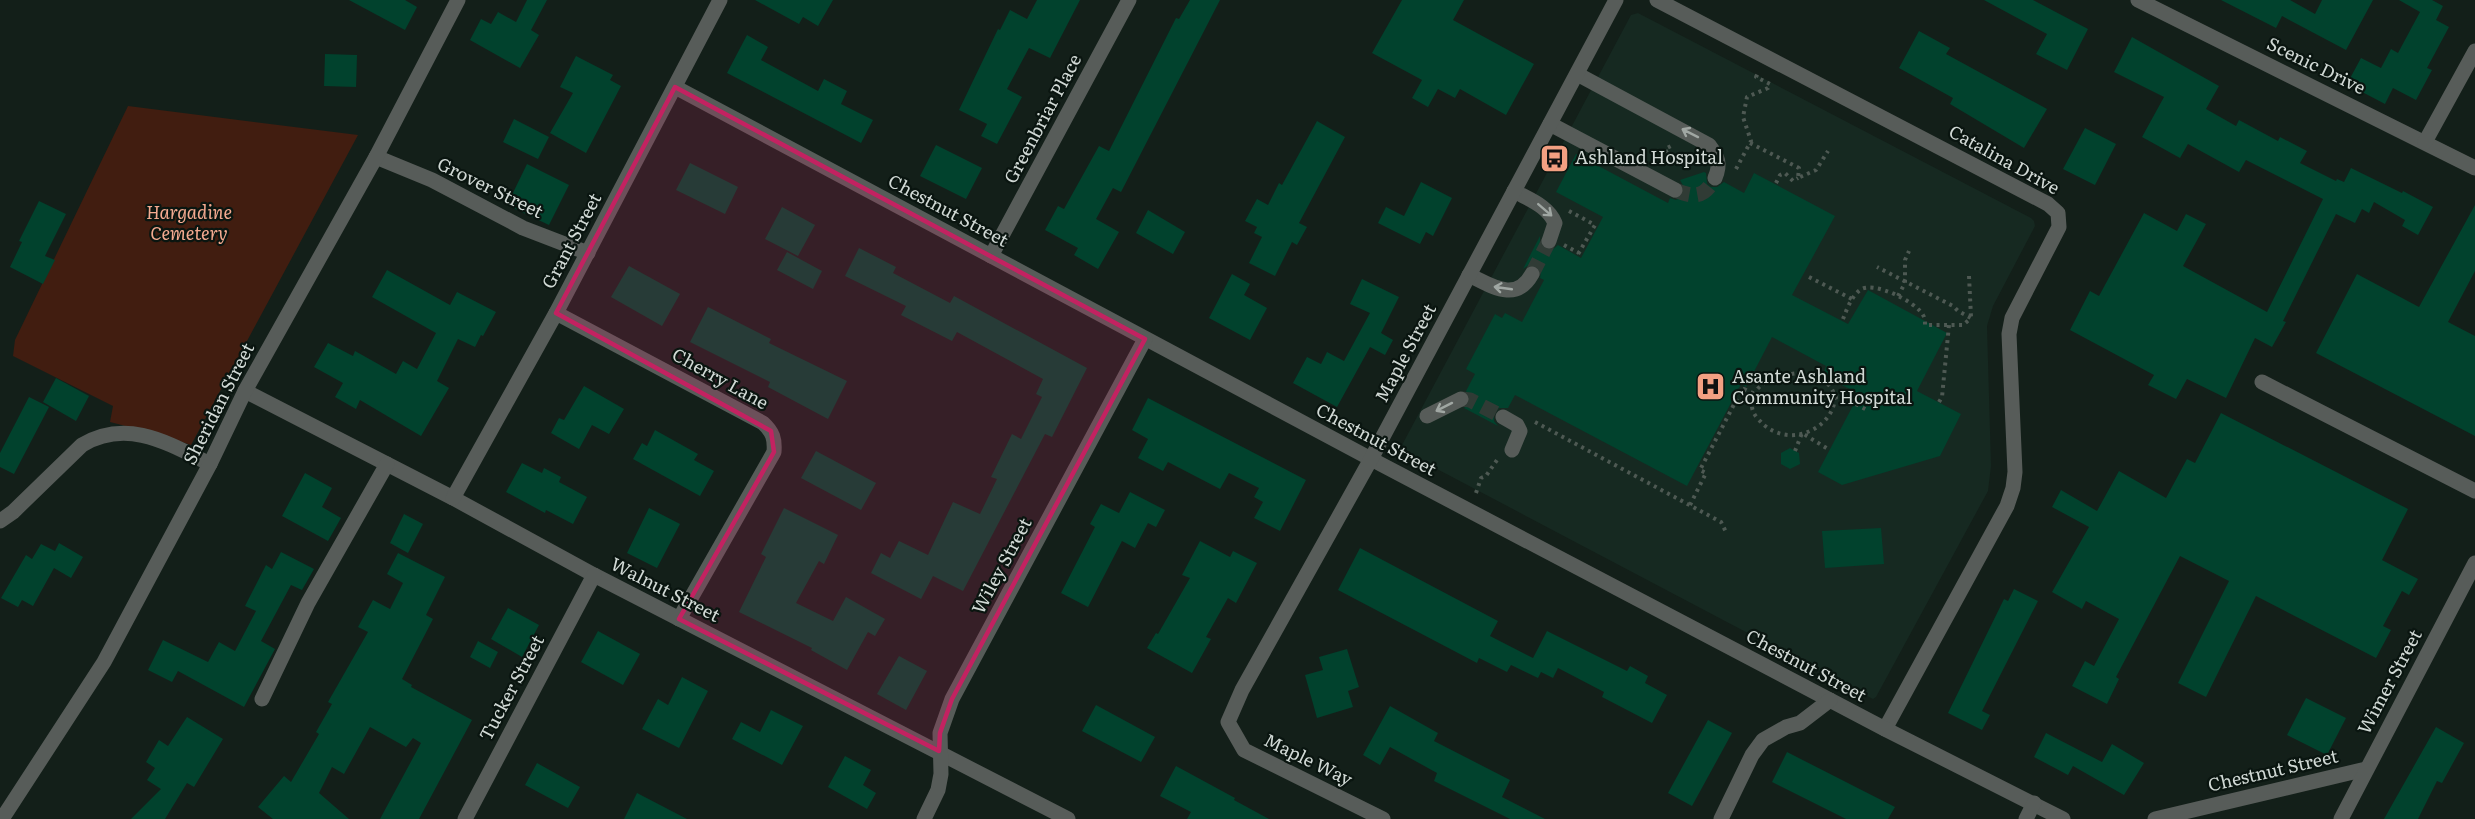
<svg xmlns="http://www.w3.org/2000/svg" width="2475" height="819" font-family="Literata,serif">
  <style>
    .built { fill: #162921 }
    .green { fill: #411d10 }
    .building { fill: #01422d }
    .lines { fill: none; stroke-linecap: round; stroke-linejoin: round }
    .minor-tunnel { stroke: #303b35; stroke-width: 15; stroke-dasharray: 15 8; stroke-linecap: butt }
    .path { stroke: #4e5953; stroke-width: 4; stroke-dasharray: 3 4.5; stroke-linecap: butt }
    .minor { stroke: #575c59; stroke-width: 15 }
    .oneway { stroke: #a0a7a3 }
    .marked { fill: #c32261; fill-opacity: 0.2; stroke: #c32261; stroke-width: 4.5; stroke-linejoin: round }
    .labels { text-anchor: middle; stroke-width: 4.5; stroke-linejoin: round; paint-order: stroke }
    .street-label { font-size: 18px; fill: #d1d9d5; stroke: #0a1510 }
    .poi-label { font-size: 18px; fill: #d1d9d5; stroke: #0a1510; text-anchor: start }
    .park-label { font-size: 18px; font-style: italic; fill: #f4aa90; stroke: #0a1510 }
  </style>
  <rect width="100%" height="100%" fill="#131f19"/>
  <!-- built -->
  <polygon class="built" points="1638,13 2031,218 2034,221 2035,226 1993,306 1987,326 1991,466 1988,491 1876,697 1873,699 1401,450 1401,447 1631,15"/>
  <!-- green -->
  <polygon class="green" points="128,106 358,135 191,445 161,435 110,422 113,406 13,356 15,340"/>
  <!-- building -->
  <g class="building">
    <polygon points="349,0 405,0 417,7 405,30"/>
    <polygon points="527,0 547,0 531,30 539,35 520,68 470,40 481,19 491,24 498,12 516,22"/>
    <polygon points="755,0 833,0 818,26 803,17 799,24"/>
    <polygon points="1037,0 1080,0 1050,58 1029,48 1007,89 1022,97 997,144 981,136 987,124 959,110 998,29 1000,30 1010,10 1027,19"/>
    <polygon points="1190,0 1220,0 1121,192 1113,188 1096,219 1119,232 1098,269 1074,255 1078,248 1045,230 1058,206 1064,209 1099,146 1109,151 1176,18 1179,19"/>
    <polygon points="1402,0 1464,0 1453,20 1534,64 1506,115 1460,89 1455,98 1438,89 1428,107 1412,98 1422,80 1372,53"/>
    <polygon points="1984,0 2033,0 2088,29 2067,70 2036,54 2047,34"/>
    <polygon points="2221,0 2290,0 2315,14 2322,0 2373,0 2346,50 2282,16 2276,28"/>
    <polygon points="2399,0 2432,0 2443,6 2436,20 2449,27 2427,68 2432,70 2416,100 2393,88 2385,104 2347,84 2361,58 2381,68 2391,49 2398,53 2420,12"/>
    <polygon points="1919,31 1950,48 1946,54 2047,109 2024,148 1950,104 1953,98 1899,68"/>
    <polygon points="747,35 768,47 761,60 818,91 824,79 847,91 841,104 873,120 861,143 727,73"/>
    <polygon points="2132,37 2219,86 2206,109 2236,126 2239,120 2278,141 2280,137 2307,151 2300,163 2336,181 2337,179 2344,182 2351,168 2402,193 2403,191 2433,207 2418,235 2402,226 2405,220 2374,202 2369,213 2362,209 2355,223 2336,214 2283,321 2286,322 2272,347 2255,338 2226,398 2187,379 2176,399 2148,385 2154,375 2070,330 2090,291 2099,296 2144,213 2177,231 2186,214 2206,224 2183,266 2267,312 2323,199 2246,160 2239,172 2188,144 2180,158 2142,137 2164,97 2114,72"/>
    <polygon points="325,54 357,55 356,87 324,86"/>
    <polygon points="576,56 613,75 610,80 621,86 586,153 550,133 573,93 560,87"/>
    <polygon points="514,119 549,137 538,159 503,142"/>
    <polygon points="1317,121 1345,137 1299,223 1307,227 1297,245 1292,242 1275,276 1249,263 1262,237 1254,233 1257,227 1245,221 1257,199 1268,205 1279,183 1282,185"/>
    <polygon points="2085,128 2116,144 2095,185 2063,169"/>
    <polygon points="936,145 982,168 966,199 920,176"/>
    <polygon points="1576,154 1668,203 1670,198 1676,200 1683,195 1685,189 1680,180 1704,172 1706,173 1707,184 1711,187 1717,187 1724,182 1744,193 1754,173 1835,216 1792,295 1848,324 1868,290 1947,333 1917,391 1961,414 1940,456 1842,485 1818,472 1859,394 1823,375 1826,366 1772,337 1746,387 1741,384 1687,486 1515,395 1508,408 1499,408 1494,413 1494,421 1498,426 1464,408 1471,400 1466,391 1475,374 1466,369 1495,314 1502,318 1505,313 1522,322 1544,280 1540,278 1541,271 1537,266 1529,265 1523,269 1540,236 1540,244 1545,250 1552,250 1558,245 1581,258 1603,217 1556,192"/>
    <polygon points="690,163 738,187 725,214 676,190"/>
    <polygon points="527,164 569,185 549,225 507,205"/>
    <polygon points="1421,182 1452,198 1433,236 1426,232 1420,244 1378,223 1386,207 1404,216"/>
    <polygon points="39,201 66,214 45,256 55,260 43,284 10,267 22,242 19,241"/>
    <polygon points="2475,205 2475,271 2448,322 2475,336 2475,436 2316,353 2357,274 2419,307"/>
    <polygon points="782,207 815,225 798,256 765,239"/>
    <polygon points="1148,210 1185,232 1173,254 1136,233"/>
    <polygon points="859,248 896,267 893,273 950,303 954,296 1087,368 1052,437 1045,434 963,591 933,576 921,599 871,573 881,553 890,558 899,541 928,555 953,502 980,514 997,479 991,477 1012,434 1021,439 1042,397 1036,394 1043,379 957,332 952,341 901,315 906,306 845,276"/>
    <polygon points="787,252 822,271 813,289 777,270"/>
    <polygon points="629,266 680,294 662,326 611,297"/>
    <polygon points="387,270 450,305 457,292 496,312 483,336 481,335 475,347 458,339 437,381 449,388 421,436 360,400 356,409 335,397 343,383 314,367 328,343 353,356 355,351 396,374 403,361 417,369 436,333 372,297"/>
    <polygon points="1232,274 1250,284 1244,295 1267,308 1250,340 1209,318"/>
    <polygon points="1362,279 1399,297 1381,333 1393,340 1385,355 1370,347 1337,407 1293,383 1307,357 1321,364 1327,352 1344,361 1370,313 1350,304"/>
    <polygon points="708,307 771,339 769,343 847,381 828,419 768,387 770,382 690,342"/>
    <polygon points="56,378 89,396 76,421 43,402"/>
    <polygon points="584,386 624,409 609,434 592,425 579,449 551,433 559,418 564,420"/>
    <polygon points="29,397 49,407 14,474 0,467 0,453"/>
    <polygon points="1148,398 1306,480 1280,531 1254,518 1263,502 1254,497 1259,488 1229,473 1220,489 1168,462 1163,471 1138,458 1148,439 1132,430"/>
    <polygon points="2221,413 2408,509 2382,560 2418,579 2409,595 2402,591 2383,626 2391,630 2376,658 2256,596 2206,697 2178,683 2229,581 2180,556 2116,677 2119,679 2107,704 2072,686 2085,661 2094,666 2119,619 2086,601 2082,609 2052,592 2089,527 2052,507 2061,490 2097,511 2119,471 2166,498 2187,459 2195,463"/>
    <polygon points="655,430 698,454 694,460 714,471 700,496 633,459 642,443 647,446"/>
    <polygon points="1790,448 1799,453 1800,464 1790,469 1781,464 1781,453"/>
    <polygon points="816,451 876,483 861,510 801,478"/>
    <polygon points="522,463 542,473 544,468 561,477 559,482 587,497 573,524 546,510 545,513 506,492"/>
    <polygon points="305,473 332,488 322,507 341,518 328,541 282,516"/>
    <polygon points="1130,492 1165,510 1156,527 1148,523 1135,548 1122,541 1088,607 1061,593 1095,527 1090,524 1101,504 1119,513"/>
    <polygon points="649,508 680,524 657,568 627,553"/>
    <polygon points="784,508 838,535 824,564 819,561 796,603 833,621 846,597 885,619 875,636 868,632 847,670 811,650 812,648 739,612 766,557 761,554"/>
    <polygon points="404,514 423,524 408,553 390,543"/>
    <polygon points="1881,528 1884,564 1825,568 1822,531"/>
    <polygon points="1200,541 1230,557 1233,551 1257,563 1236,603 1228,598 1206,637 1211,639 1192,673 1147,648 1156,633 1158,634 1190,578 1182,575"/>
    <polygon points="59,543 83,557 71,578 54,568 33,606 22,600 18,607 1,598 26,555 32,559 41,544 55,551"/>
    <polygon points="1360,548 1498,621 1490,636 1533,658 1547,631 1627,671 1630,666 1648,676 1645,683 1667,695 1652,723 1602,697 1604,692 1558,668 1553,678 1541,672 1538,678 1511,665 1507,672 1479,658 1477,663 1338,590"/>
    <polygon points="281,552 314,569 302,590 291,585 261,641 275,649 244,707 178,671 172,682 148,670 163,640 208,662 219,642 235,651 256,611 245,606 266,565 272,569"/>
    <polygon points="398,553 445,577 426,615 433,619 402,679 412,685 411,687 472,720 419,819 380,819 421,743 413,738 406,747 370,727 344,774 332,767 319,793 349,819 273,819 258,807 284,776 291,782 319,734 316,732 332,704 328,702 368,632 358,627 373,600 390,609 403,583 387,574"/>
    <polygon points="2014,589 2038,601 1982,711 1990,715 1982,730 1948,713 2004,599 2008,601"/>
    <polygon points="508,608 539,625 522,657 491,639"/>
    <polygon points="598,631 640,654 623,685 581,662"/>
    <polygon points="478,641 498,652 490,668 470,657"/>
    <polygon points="1347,649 1359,687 1348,691 1353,707 1317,718 1305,675 1323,670 1319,657"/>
    <polygon points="899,656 927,671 906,710 877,694"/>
    <polygon points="682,677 708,691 679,748 642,729 658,699 668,705"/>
    <polygon points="2306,698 2346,718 2327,755 2287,735"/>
    <polygon points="1096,705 1155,737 1141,762 1082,731"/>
    <polygon points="1390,706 1438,733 1434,741 1510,780 1502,797 1545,819 1510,819 1434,781 1437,773 1390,747 1380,765 1363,755"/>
    <polygon points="771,710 803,726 782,765 732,739 741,722 760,732"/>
    <polygon points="187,717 223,739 194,787 187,783 165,819 131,819 161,789 147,780 155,768 146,762 159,740 168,746"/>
    <polygon points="1708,720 1732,733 1692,806 1668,793"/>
    <polygon points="2436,727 2464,743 2442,783 2437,781 2418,819 2384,819"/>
    <polygon points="2046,733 2102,762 2112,744 2144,763 2124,795 2073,766 2068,775 2034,757"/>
    <polygon points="1787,752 1895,807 1888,819 1846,819 1772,782"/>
    <polygon points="845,756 871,770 863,785 876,793 867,809 828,787"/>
    <polygon points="537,763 580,787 568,808 525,785"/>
    <polygon points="1176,766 1235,798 1234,800 1269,819 1187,819 1191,812 1160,796"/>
    <polygon points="637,793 687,819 624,819"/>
  </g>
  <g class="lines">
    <!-- minor-tunnel -->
    <g class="minor-tunnel">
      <path d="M 1675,190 C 1695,198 1704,198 1715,178"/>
      <polyline points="1532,274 1549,241"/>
      <polyline points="1461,399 1470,400 1503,417"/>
    </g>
    <!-- path -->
    <g class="path">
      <polyline points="1750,143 1799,168 1798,178 1816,170 1828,151"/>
      <polyline points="1660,162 1669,157 1665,149 1673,145"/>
      <polyline points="1736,169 1751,141 1743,117 1747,97 1768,88 1770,84 1756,77 1758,73"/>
      <polyline points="1776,183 1780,175 1785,173 1793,181 1798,178"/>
      <polyline points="1569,211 1595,225 1577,256"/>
      <polyline points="1564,245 1579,253"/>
      <polyline points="1969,276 1971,317"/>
      <polyline points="1809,277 1852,299"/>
      <polyline points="1898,296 1905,283 1905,260 1909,251"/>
      <path d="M 1843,319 C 1847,309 1851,297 1860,290 C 1873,280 1916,302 1923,315 C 1925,318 1925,322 1925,325 L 1963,325 L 1971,318 L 1958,311 L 1953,306 L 1877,267"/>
      <path d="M 1800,373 C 1875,383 1811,463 1764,425 C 1759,420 1752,414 1752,406 C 1750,381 1783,374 1800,373 Z"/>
      <polyline points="1835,397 1844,398 1869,411"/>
      <polyline points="1939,402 1942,397 1949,325"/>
      <polyline points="1535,422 1721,522 1727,534"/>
      <polyline points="1795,451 1802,433 1828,449"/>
      <polyline points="1476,493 1481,478 1486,476 1499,457"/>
      <polyline points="1690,505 1706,473 1700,470 1741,391 1744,389 1755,394"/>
    </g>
    <!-- minor -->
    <g class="minor">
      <polyline points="1657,0 2048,204 2058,213 2059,227 2012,318 2009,334 2015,472 2013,488 2007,506 1885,729"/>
      <polyline points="2138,0 2475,168"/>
      <path d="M 1577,74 L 1709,145 C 1718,157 1721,164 1715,178"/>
      <polyline points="675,87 1371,459 1885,729 2063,819"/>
      <polyline points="1550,124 1675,190"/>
      <polyline points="2425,142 2475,51"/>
      <polyline points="376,157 432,180 523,228 588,253"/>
      <path d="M 1514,191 C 1530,200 1548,206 1555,223 L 1549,241"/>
      <polyline points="991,256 1129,0"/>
      <path d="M 1469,275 C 1492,286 1516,303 1532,274"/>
      <path d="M 556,313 L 763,423 C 773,432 775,439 774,452 L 679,619"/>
      <polyline points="2262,382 2475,491"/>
      <polyline points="245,391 453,498 594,575 1068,819"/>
      <polyline points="1427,416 1461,399"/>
      <polyline points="1503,417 1517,425 1520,431 1512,450"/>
      <polyline points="453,498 556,313 720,0"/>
      <path d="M 0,521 L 13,512 L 82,445 C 127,418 168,443 210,464"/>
      <polyline points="262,699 308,603 387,464"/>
      <polyline points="2,819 104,662 210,464 245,391 376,157 458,0"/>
      <polyline points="465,819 594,575"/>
      <polyline points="924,819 938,790 941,774 940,733 952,699 1145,339"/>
      <polyline points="1383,819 1244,750 1228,722 1242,690 1371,459 1616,0"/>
      <polyline points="1721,819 1752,755 1763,740 1786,727 1800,723 1830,700"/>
      <polyline points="2026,819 2034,803"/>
      <polyline points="2155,819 2366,769"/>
      <polyline points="2341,819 2475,563"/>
    </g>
  </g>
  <!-- one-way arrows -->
  <defs><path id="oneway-shaft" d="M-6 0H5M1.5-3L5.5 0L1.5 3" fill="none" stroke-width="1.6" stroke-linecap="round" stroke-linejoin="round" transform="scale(1.5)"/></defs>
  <g class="oneway">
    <use href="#oneway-shaft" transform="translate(1690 133) rotate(-153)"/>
    <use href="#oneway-shaft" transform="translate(1545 210) rotate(41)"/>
    <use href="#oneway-shaft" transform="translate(1503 288) rotate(-172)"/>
    <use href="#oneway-shaft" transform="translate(1444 407) rotate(153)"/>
  </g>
  <!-- marked area -->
  <path class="marked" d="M 675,87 L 1145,339 L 952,699 L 940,733 L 939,751 L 679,619 L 774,452 L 771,431 L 556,313 Z"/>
  <!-- icons -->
  <defs>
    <symbol id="bus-square" viewBox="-11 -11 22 22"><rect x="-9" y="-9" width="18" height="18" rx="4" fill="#f3a082" stroke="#0a1510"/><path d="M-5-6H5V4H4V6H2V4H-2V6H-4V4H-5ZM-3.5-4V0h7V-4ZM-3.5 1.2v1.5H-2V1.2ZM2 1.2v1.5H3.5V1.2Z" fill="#111"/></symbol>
    <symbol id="hospital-square" viewBox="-11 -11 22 22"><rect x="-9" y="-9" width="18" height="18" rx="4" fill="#f3a082" stroke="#0a1510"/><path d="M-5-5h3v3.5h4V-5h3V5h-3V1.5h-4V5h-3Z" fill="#111"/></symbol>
  </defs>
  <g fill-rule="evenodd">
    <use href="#bus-square" x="1538" y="142" width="33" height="33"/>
    <use href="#hospital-square" x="1694" y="370" width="33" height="33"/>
  </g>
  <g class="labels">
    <!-- street labels -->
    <g class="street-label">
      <text transform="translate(2316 66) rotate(26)" y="6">Scenic Drive</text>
      <text transform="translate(1043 119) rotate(-62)" y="6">Greenbriar Place</text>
      <text transform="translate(2004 160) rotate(29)" y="6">Catalina Drive</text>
      <text transform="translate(490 188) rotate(26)" y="6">Grover Street</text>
      <text transform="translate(948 211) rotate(28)" y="6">Chestnut Street</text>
      <text transform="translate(572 241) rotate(-62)" y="6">Grant Street</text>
      <text transform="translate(1406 353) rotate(-62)" y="6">Maple Street</text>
      <text transform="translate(720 379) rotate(29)" y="6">Cherry Lane</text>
      <text transform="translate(219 404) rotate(-63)" y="6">Sheridan Street</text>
      <text transform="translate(1376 440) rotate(28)" y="6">Chestnut Street</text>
      <text transform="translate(1002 566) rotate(-62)" y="6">Wiley Street</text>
      <text transform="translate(665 590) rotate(27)" y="6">Walnut Street</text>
      <text transform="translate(1806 666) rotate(28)" y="6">Chestnut Street</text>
      <text transform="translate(2390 682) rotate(-62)" y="6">Wimer Street</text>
      <text transform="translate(512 688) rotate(-62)" y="6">Tucker Street</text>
      <text transform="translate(1308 760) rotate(26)" y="6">Maple Way</text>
      <text transform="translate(2273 771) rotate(-13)" y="6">Chestnut Street</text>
    </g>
    <!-- poi labels -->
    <g class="poi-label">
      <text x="1575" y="164">Ashland Hospital</text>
      <text x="1732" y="383">Asante Ashland<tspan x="1732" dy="21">Community Hospital</tspan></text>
    </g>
    <!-- park labels -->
    <g class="park-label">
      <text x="189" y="219">Hargadine<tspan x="189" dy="21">Cemetery</tspan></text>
    </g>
  </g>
</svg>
